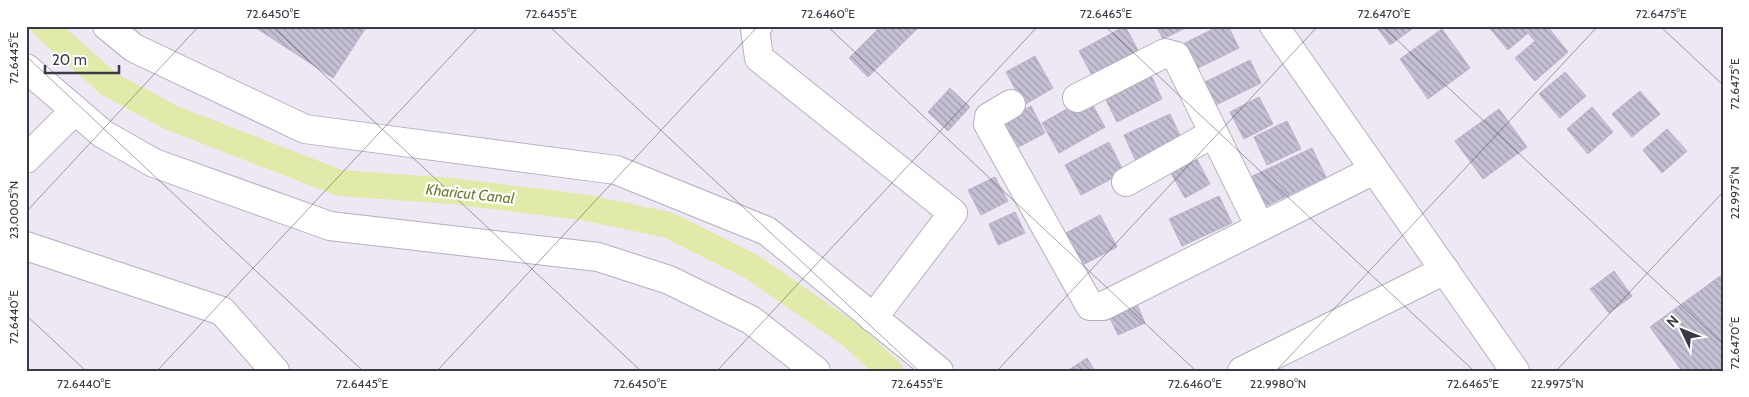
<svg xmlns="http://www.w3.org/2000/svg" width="1749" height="397" font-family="Cabin,sans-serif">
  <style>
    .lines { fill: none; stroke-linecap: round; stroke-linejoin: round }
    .canal { stroke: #e2eaaa; stroke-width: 26 }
    .building { fill: url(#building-back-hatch); stroke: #bbb3cd }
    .minor-casing { stroke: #b5afc0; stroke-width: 30 }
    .minor { stroke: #fff; stroke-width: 28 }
    .ticks { fill: none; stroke: #3c3845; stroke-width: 1; stroke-opacity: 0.45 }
    .labels { text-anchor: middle; stroke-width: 4.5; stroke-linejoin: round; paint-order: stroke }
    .water-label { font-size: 15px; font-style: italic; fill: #707b2e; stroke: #fff }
    .neatline { fill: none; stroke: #3c3845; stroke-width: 2 }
    .ticks-label { font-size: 12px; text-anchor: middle; fill: #3c3845 }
  </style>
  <defs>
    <pattern id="building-back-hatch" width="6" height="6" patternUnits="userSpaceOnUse" patternTransform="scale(1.25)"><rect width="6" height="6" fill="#c5bfd3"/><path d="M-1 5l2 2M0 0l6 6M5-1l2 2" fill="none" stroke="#a19cad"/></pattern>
  </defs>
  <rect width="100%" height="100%" fill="#ede8f3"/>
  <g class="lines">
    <!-- canal -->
    <polyline class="canal" points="44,26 109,84 172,118 340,183 452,191 582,207 668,225 752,267 852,336 890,371"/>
  </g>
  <!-- building -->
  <g class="building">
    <polygon points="253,26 367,26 333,78"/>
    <polygon points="881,26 920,26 868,77 849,58"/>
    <polygon points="1125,26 1140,54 1094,79 1079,51"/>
    <polygon points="1156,26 1189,26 1163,39"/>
    <polygon points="1219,26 1228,26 1239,48 1192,71 1179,46"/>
    <polygon points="1376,26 1416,26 1390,45"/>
    <polygon points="1488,26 1547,26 1568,52 1535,81 1515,58 1535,41 1528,33 1508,50"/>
    <polygon points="1442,29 1470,68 1428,99 1400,59"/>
    <polygon points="1035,56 1053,88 1024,105 1006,72"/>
    <polygon points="1250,60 1261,83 1216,105 1205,82"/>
    <polygon points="1565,72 1586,96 1560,118 1539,94"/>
    <polygon points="1150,73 1162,99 1117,122 1104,96"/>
    <polygon points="950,88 970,107 948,131 928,112"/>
    <polygon points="1640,91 1660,114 1632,137 1612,114"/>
    <polygon points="1088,97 1105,127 1059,153 1042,123"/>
    <polygon points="1259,97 1273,124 1244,139 1230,112"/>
    <polygon points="1031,106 1045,133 1013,150 999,123"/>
    <polygon points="1592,107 1613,132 1588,154 1567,129"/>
    <polygon points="1499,109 1527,147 1483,179 1455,141"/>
    <polygon points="1170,114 1183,142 1137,164 1124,135"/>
    <polygon points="1287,121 1301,149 1267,165 1254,137"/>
    <polygon points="1667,129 1687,151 1662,173 1643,150"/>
    <polygon points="1109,142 1124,172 1081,195 1065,165"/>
    <polygon points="1312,148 1326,177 1258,210 1244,180"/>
    <polygon points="1193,152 1210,184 1185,198 1167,166"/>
    <polygon points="995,177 1008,201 981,215 968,190"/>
    <polygon points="1219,196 1232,223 1182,246 1169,219"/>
    <polygon points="1015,212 1025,233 998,245 989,224"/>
    <polygon points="1100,215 1117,247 1079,267 1062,235"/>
    <polygon points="1614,271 1632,296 1609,313 1590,289"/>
    <polygon points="1723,274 1723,371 1682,371 1650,327"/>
    <polygon points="1135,300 1145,323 1118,335 1107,312"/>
    <polygon points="1087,358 1095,371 1067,371"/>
  </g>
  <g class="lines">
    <defs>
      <g id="minor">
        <polyline points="107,26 134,48 305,129 616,170 767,231 939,371"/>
        <polyline points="758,26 755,29 759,58 953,213 873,318"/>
        <polyline points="1274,26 1515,371"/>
        <polyline points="26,68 103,134 154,163 330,226 598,257 669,280 751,320 816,371"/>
        <polyline points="1077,98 1165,53 1176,56 1260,227"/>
        <polyline points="1011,104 989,117 988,124 1090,306 1103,306 1374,170"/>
        <polyline points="26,159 75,110"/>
        <polyline points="1126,182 1214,133"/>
        <polyline points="26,246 222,311 275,371"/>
        <polyline points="1242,371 1445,270"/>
      </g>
    </defs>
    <!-- minor casing -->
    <use href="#minor" class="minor-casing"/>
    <!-- minor -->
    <use href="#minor" class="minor"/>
  </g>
  <!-- ticks -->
  <path class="ticks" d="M 272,26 L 641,371M 549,26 L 919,371M 827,26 L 1196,371M 1105,26 L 1474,371M 1382,26 L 1723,344M 1660,26 L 1723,85M 26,56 L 363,371M 26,212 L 199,26M 26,315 L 86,371M 157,371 L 479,26M 437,371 L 758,26M 717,371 L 1038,26M 997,371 L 1318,26M 1276,371 L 1598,26M 1556,371 L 1723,192"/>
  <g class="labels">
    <!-- water labels -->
    <g class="water-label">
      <text transform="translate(470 194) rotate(6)" y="5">Kharicut Canal</text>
    </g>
  </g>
  <!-- border -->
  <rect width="1749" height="397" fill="none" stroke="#ffffff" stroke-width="55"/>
  <!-- north arrow -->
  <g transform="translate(1682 330) rotate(313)" stroke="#ffffff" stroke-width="4" paint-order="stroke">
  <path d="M0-4L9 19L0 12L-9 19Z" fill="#3c3845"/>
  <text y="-8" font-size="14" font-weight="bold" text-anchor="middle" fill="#3c3845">N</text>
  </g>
  <!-- scale -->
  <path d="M45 65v8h74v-8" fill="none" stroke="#3c3845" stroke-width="2.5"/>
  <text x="52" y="65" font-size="15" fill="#3c3845" stroke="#ffffff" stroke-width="4" paint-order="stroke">20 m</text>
  <rect x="28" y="28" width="1694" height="342" class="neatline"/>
  <g class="ticks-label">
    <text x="273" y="18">72.6450°E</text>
    <text x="551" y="18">72.6455°E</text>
    <text x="828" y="18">72.6460°E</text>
    <text x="1106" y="18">72.6465°E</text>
    <text x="1384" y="18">72.6470°E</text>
    <text x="1661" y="18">72.6475°E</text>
    <text transform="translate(14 58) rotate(-90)" y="4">72.6445°E</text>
    <text transform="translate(1735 84) rotate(-90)" y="4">72.6475°E</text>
    <text transform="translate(1735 193) rotate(-90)" y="4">22.9975°N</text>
    <text transform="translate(14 210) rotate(-90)" y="4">23.0005°N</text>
    <text transform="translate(14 317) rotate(-90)" y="4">72.6440°E</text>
    <text transform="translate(1735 343) rotate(-90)" y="4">72.6470°E</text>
    <text x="84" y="388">72.6440°E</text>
    <text x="362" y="388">72.6445°E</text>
    <text x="640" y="388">72.6450°E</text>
    <text x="917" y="388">72.6455°E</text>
    <text x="1195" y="388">72.6460°E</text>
    <text x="1278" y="388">22.9980°N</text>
    <text x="1473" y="388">72.6465°E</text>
    <text x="1557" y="388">22.9975°N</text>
  </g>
</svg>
